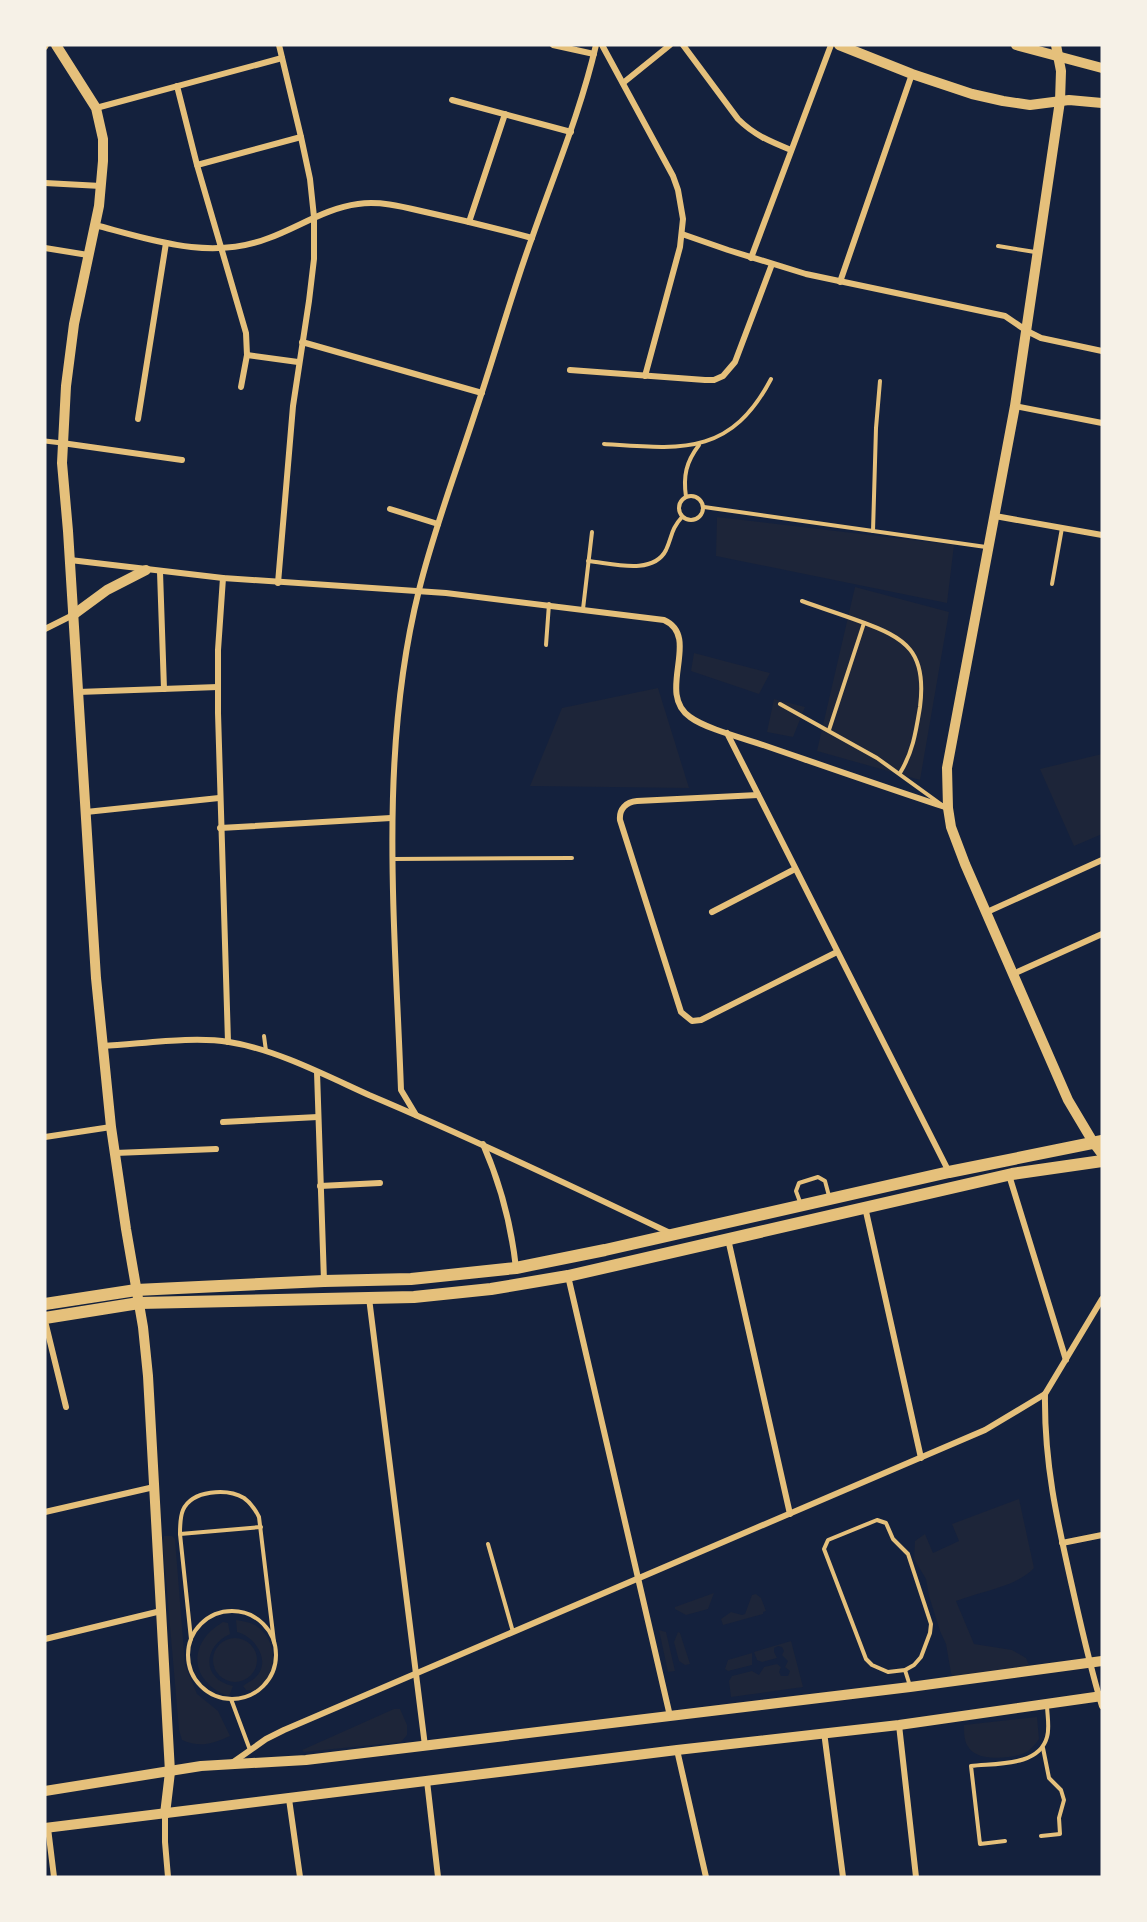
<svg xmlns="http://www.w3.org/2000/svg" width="1147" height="1922" font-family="Rubik,sans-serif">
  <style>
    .green { fill: #1d2539 }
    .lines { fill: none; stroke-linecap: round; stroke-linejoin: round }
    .service { stroke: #e5c07b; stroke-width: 4 }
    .pedestrian { stroke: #e5c07b; stroke-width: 5 }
    .minor { stroke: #e5c07b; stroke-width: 6 }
    .tertiary { stroke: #e5c07b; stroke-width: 10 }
    .primary { stroke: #e5c07b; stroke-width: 12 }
  </style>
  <rect width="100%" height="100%" fill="#14213d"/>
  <!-- green -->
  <g class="green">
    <polygon points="717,517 954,545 947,603 716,556"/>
    <polygon points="855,587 949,612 920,780 817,751"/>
    <polygon points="694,653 770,673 759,694 691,671"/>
    <polygon points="658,688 689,788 530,786 562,708"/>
    <polygon points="774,699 805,707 793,737 767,732"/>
    <polygon points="1102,754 1102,834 1074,846 1040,769"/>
    <path d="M 1019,1499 L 1034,1568 C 1016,1587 981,1591 956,1601 L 974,1644 L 1012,1650 L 1026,1658 L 1030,1668 L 955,1681 L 951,1673 L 946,1644 L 940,1631 L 929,1596 L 926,1579 L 914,1559 L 915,1541 L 925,1534 L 933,1553 L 959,1541 L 952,1524 Z"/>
    <path d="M 164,1536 L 172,1536 L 175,1539 L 185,1665 L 197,1694 L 218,1711 L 230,1736 C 212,1744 200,1748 182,1740 L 179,1730 L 163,1545 Z"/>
    <polygon points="714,1593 708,1609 686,1615 675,1609 675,1607"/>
    <polygon points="756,1594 761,1598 766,1611 763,1612 763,1614 723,1625 721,1619 731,1612 742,1615 745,1614 752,1595"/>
    <path d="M 236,1620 C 242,1621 249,1622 255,1625 C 279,1640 279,1676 255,1690 L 246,1690 L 243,1686 C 246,1683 252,1681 255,1678 C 272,1662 256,1637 237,1632 Z"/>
    <path d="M 223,1622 L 228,1623 L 230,1634 C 203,1646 201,1679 233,1686 L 230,1694 L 228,1696 C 189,1681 187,1643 223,1622 Z"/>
    <polygon points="659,1630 666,1632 675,1671 668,1672"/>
    <polygon points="678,1632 680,1633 690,1664 685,1665 679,1661 674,1642"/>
    <circle cx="235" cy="1660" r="22"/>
    <polygon points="791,1641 803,1687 731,1697 729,1681 732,1676 752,1671 759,1675 764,1667 777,1664 781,1667 779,1672 781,1676 788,1676 790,1671 785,1667 788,1661 782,1655 784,1651 782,1647 778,1646 774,1648 774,1652 777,1658 762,1662 757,1660 754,1652"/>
    <polygon points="752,1653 752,1665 728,1671 725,1669 728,1660"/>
    <polygon points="394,1709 400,1709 407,1725 407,1735 401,1742 304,1752 302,1750"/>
    <path d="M 1037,1717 L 1039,1739 C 1035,1745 1029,1752 1022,1754 C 1009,1759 977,1761 969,1748 C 964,1742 964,1733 964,1725 Z"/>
  </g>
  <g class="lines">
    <!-- service -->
    <g class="service">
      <polyline points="998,246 1035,252"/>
      <path d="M 604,444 C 680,449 730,457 771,379"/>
      <circle cx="691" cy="508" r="12"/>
      <path d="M 686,497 C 683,476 686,462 699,445"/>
      <polyline points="704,507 986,547"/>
      <polyline points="873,531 876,428 880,381"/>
      <path d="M 588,561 C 611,563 653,576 666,550 C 672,537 671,529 682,517"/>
      <polyline points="1052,584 1062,528"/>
      <path d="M 802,601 C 821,608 840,614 859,621 C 907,638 927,652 920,707 C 916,731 913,752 900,773"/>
      <polyline points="583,609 592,532"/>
      <polyline points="546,645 549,604"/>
      <polyline points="780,704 877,758 942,805"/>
      <polyline points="829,730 864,623"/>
      <polyline points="393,859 572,858"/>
      <polyline points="264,1036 266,1051"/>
      <polyline points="800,1202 796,1191 799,1183 818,1177 825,1181 829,1196"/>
      <polygon points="877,1520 886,1523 893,1539 908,1554 931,1624 930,1633 921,1657 914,1665 905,1670 888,1672 872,1665 866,1659 824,1549 828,1540"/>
      <polyline points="180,1534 261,1527"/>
      <polyline points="488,1544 513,1632"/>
      <circle cx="232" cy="1655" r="44"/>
      <path d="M 191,1639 L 180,1534 C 180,1526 180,1517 183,1510 C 192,1490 227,1488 244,1498 C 251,1503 255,1509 259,1517 L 274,1642"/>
      <polyline points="905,1670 910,1686"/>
      <polyline points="231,1699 250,1750"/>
      <polyline points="1041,1836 1060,1834 1059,1818 1064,1800 1061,1790 1049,1778 1043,1748"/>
      <path d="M 1005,1841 L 980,1844 L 971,1766 C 995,1763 1039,1767 1047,1737 C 1050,1727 1047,1715 1047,1704"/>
    </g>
    <!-- pedestrian -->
    <polyline class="pedestrian" points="45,441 62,443"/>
    <!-- minor -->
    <g class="minor">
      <polyline points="553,45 594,54"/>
      <polyline points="602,45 673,176 678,190 683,219 680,247 645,376"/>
      <path d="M 683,45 L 738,119 C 754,135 771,142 791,150"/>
      <polyline points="45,47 46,45"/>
      <polyline points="623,83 670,45"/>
      <polyline points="177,86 197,165 246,333 247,355 241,387"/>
      <polyline points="452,100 571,132"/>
      <polyline points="96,108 282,58"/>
      <polyline points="197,165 301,137"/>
      <polyline points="45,183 101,186"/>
      <polyline points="469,222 505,114"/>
      <path d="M 95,225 C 152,240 211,261 269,238 C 299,227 326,208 358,204 C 379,201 400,206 421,211 C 458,219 495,228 532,238"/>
      <polyline points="682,234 728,250 806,274 1005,316 1027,331 1041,338 1102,351"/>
      <polyline points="45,248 88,255"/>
      <polyline points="751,258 831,45"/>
      <polyline points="840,282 912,74"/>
      <polyline points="302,342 482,393"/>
      <polyline points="247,355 298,362"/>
      <polyline points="570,370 705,380 714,380 723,376 735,362 772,264"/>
      <polyline points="1015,406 1102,423"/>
      <polyline points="138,419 166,243"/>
      <polyline points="62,443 182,460"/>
      <polyline points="390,509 438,524"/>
      <polyline points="995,516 1102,535"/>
      <path d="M 70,560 L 223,578 L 446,593 L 664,620 C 702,637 655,693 690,717 C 706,729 746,739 766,746 C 827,767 887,788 948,808"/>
      <polyline points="160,572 164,689"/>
      <polyline points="223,578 218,650 218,713 228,1042"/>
      <polyline points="278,583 293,406 309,301 314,259 314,217 310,179 301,137 279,45"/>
      <polyline points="45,629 73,615"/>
      <polyline points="78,692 218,687"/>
      <polyline points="727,733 949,1172"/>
      <path d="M 758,795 L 637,801 C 626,802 619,809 620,820 L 681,1012 L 692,1021 L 701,1020 L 837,952"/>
      <polyline points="86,812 219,798"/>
      <polyline points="220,828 391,818"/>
      <polyline points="712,912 795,869"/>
      <polyline points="987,912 1102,860"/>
      <polyline points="1013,974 1102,934"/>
      <path d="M 103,1046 C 142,1044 192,1036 229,1042 C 275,1049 327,1076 369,1095 C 471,1138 570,1185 670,1233"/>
      <polyline points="317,1072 324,1281"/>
      <path d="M 416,1115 L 401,1090 C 395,923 378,754 419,590 C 434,529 457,469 476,410 C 496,351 512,292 533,235 C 555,172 581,110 596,45"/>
      <polyline points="223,1122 318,1117"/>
      <polyline points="45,1137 111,1127"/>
      <path d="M 483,1144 C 501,1185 511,1223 516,1268"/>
      <polyline points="115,1153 216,1149"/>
      <polyline points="1009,1175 1066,1360"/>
      <polyline points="320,1186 380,1183"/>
      <polyline points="865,1207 921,1458"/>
      <polyline points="728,1239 790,1514"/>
      <polyline points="568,1276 670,1716"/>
      <polyline points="369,1298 425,1746"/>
      <polyline points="45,1321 66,1407"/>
      <path d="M 1045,1394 C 1044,1463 1057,1520 1072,1586 C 1081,1626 1090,1667 1102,1706"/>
      <polyline points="45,1512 154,1487"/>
      <polyline points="1062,1543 1102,1535"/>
      <polyline points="45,1639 161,1611"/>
      <polyline points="899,1725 916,1877"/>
      <polyline points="824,1732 843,1877"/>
      <polyline points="677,1750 706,1877"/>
      <polyline points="232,1763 266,1739 284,1730 985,1430 1045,1394 1102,1299"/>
      <polyline points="427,1781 438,1877"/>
      <polyline points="289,1799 300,1877"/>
      <polyline points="165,1814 165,1842 168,1877"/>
      <polyline points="48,1828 54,1877"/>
    </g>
    <!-- tertiary -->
    <g class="tertiary">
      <polyline points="56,45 96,108 103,139 103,161 99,206 74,324 66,386 62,463 68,531 96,978 111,1127 126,1229 143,1327 148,1376 170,1772 165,1814"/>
      <polyline points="839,45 912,74 972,94 1003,101 1030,105 1069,100 1102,103"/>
      <polyline points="1016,45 1102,68"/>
      <polyline points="1056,45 1061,71 1060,101 1015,406 947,768 948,808 951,827 965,864 1068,1100 1093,1142 1102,1154"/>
      <polyline points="73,615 107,590 146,570"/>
      <polyline points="45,1791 201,1766 306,1760 910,1687 1102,1661"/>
      <polyline points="45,1828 677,1750 899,1725 1102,1696"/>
    </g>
    <!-- primary -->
    <g class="primary">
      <polyline points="45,1304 136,1290 324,1281 411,1279 516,1268 605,1250 949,1172 1102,1141"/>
      <polyline points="45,1318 139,1303 414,1297 491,1289 568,1276 1012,1174 1102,1161"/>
    </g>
  </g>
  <!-- border -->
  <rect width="1147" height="1922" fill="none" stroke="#f6f1e7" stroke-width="93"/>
</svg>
